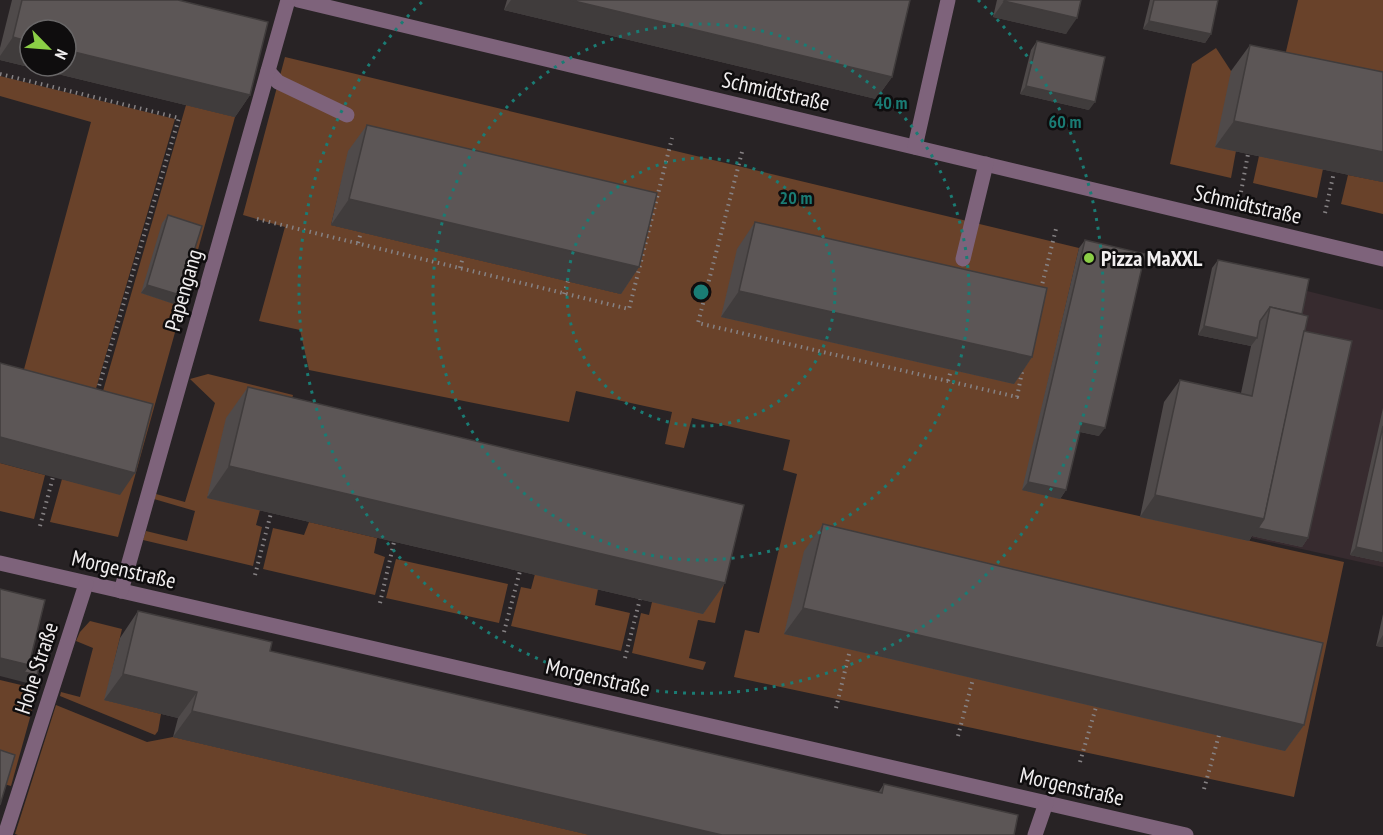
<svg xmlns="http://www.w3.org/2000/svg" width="1383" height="835" font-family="'PT Sans Narrow',sans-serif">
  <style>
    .built { fill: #372b2f }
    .green { fill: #69422a; fill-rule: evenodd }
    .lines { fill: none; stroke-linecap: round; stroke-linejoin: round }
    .path { stroke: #868284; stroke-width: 4; stroke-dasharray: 1.5 4.5; stroke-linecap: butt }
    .minor { stroke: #7e637b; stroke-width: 15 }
    .wall { fill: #4f4a4a }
    .shaded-wall { fill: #403c3c }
    .building { fill: #5c5656; stroke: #403c3c; stroke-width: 1.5 }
    .ring { fill: none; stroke: #1a7c74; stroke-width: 3; stroke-dasharray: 3 6 }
    .poi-dot { fill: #8bce46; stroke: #0f0d0e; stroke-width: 2 }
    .labels { text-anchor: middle; stroke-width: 5; stroke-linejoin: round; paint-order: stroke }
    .street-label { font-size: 22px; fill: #f1eeef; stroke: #0f0d0e }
    .poi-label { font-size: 22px; font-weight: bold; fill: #f1eeef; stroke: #0f0d0e; text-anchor: start }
    .centre { fill: #1a7c74; stroke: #0f0d0e; stroke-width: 3 }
    .ring-label { font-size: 18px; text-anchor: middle; font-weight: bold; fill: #1a7c74; stroke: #0f0d0e; stroke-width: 5; stroke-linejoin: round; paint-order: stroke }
  </style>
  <rect width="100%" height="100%" fill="#282325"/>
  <!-- built -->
  <polygon class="built" points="1307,291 1383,310 1383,567 1252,538"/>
  <!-- green -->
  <g class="green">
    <polygon points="1298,0 1383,0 1383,82 1284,60"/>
    <polygon points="1216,48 1231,71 1236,151 1231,178 1170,164 1192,64"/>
    <path d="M 285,57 L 1079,248 L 1023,490 L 1344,562 L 1294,797 L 734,677 L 745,630 L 759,633 L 797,474 L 783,470 L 790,440 L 692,418 L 684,448 L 665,444 L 672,412 L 576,391 L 569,422 L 309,370 L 300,330 L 259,321 L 285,227 L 243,215 ZM 349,151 L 621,294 L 331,225 Z"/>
    <polygon points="0,76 175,119 95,392 23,373 91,122 0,96"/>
    <polygon points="186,105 235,117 118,537 50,522 62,479 120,494 96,415"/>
    <polygon points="1259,156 1323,169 1317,198 1253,183"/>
    <polygon points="1348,175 1383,182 1383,214 1341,204"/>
    <polygon points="208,374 293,395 284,432 207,497 260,510 256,525 262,527 253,566 143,540 146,531 187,541 195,511 154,499 156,494 185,502 215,403 190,379"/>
    <polygon points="0,463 45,475 34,519 0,511"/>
    <polygon points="309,522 377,538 374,553 385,557 375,595 263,569 273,528 304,535"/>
    <polygon points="722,538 734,540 715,623 698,620 689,658 706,662 703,670 632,653 641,613 649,615 652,602"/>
    <polygon points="396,559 508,584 499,623 386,598"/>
    <polygon points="535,574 598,589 595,605 630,613 621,651 511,626 521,587 531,589"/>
    <polygon points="90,621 122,629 105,700 161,714 158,731 155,735 60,696 61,692 80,697 93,648 76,641 80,632"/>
    <polygon points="0,680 38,689 11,786 0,783"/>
    <polygon points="56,705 147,742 173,737 590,835 18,835 15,834"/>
  </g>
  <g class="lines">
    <!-- path -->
    <g class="path">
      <polyline points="0,74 179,118 97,393"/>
      <polyline points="742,152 698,323 1017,397 1023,367"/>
      <polyline points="1241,192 1248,154"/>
      <polyline points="1325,213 1334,172"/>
      <polyline points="257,219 629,309 672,138"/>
      <polyline points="358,243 361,232"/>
      <polyline points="1154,261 1156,252"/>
      <polyline points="460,268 463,257"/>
      <polyline points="1041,289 1056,229"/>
      <polyline points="564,294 568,281"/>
      <polyline points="948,381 951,370"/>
      <polyline points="40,526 53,477"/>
      <polyline points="255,575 271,513"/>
      <polyline points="380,603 394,542"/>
      <polyline points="504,632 520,571"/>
      <polyline points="625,658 640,599"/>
      <polyline points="836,708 850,650"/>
      <polyline points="958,736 973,679"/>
      <polyline points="1080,762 1096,707"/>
      <polyline points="1204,789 1219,735"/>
    </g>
    <!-- minor -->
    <g class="minor">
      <polyline points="298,0 1383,259"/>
      <polyline points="268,71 278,82 347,115"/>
      <polyline points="915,147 948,0"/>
      <polyline points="963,259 986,164"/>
      <polyline points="0,563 1186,835"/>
      <polyline points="121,591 288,0"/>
      <polyline points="5,835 86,584"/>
      <polyline points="1035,835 1046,803"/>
    </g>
  </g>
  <!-- wall -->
  <g class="wall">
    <polygon points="12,0 178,0 250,95 235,117 0,60 0,48"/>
    <polygon points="507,0 910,0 892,77 876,99 504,10"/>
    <polygon points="997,0 1081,0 1066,34 993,17"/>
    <polygon points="1150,0 1218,0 1211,34 1205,43 1143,29"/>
    <polygon points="1037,41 1089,110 1020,94 1031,50"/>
    <polygon points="1250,45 1383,72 1383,182 1215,147 1231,71"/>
    <polygon points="367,125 639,267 621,294 331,225 348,151"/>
    <polygon points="168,215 180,295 174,304 141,293 162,223"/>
    <polygon points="755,222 1032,357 1014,384 721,317 737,249"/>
    <polygon points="1085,240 1099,436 1080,432 1066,490 1060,499 1022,490 1079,248"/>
    <polygon points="1218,260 1301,314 1304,331 1308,538 1302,547 1252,536 1249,541 1140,517 1164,402 1180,380 1241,393 1251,346 1198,335 1212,268"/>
    <polygon points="248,387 725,583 703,614 207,498 226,418"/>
    <polygon points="1383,408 1383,562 1350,555"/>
    <polygon points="823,524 1304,725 1285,751 784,634 804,551"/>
    <polygon points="138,611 270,651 878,793 884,784 1014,835 590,835 173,737 178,718 104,700 120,638"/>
    <polygon points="1383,614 1383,647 1376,646"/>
  </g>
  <!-- shaded-wall -->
  <g class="shaded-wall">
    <polygon points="511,0 570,0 892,77 876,99 504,10"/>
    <polygon points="1004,1 1077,18 1066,34 993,17"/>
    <polygon points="1149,21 1211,34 1205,43 1143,29"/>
    <polygon points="13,37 30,42 30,66 66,66 66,50 250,95 235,117 0,60 0,56"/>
    <polygon points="1026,86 1095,102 1089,110 1020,94"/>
    <polygon points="1234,121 1383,152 1383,182 1215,147"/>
    <polygon points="349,199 639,267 621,294 331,225"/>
    <polygon points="147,285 180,295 174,304 141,293"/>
    <polygon points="739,291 1032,357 1014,384 721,317"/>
    <polygon points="1204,326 1257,338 1251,346 1198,335"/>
    <polygon points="1082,423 1105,428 1099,436 1076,431"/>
    <polygon points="0,437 135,473 120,495 0,463"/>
    <polygon points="229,466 725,583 703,614 207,498"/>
    <polygon points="1028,482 1066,490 1060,499 1022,490"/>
    <polygon points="1155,495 1264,519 1308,538 1302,547 1252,536 1249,541 1140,517"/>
    <polygon points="1356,547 1383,553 1383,562 1350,555"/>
    <polygon points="803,608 1304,725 1285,751 784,634"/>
    <polygon points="1383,635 1383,647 1376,646"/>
    <polygon points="0,658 29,665 37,675 31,684 0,676"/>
    <polygon points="123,674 197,692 178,718 104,700"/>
    <polygon points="192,711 722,835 590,835 173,737"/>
  </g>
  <!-- building -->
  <g class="building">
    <polygon points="22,0 178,0 268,22 250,95 66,50 66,30 30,30 30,42 13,37"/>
    <polygon points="570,0 910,0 892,77"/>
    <polygon points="1005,0 1081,0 1077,18 1004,1"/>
    <polygon points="1154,0 1218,0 1211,34 1149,21"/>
    <polygon points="1037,41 1105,57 1095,102 1026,86"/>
    <polygon points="1250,45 1383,72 1383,152 1234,121"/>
    <polygon points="367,125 657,193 639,267 349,199"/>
    <polygon points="168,215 202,226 180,295 147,285"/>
    <polygon points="755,222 1047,288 1032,357 739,291"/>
    <polygon points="1085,240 1145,254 1105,428 1082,423 1066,490 1028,482"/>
    <polygon points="1218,260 1309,279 1302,314 1270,307 1260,321 1257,338 1204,326"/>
    <polygon points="1270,307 1308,316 1264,519 1155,495 1180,380 1252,396"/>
    <polygon points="1304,331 1352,341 1308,538 1258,528 1264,519"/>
    <polygon points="0,363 153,404 135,473 0,437"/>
    <polygon points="248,387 744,505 725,583 229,466"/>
    <polygon points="1383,426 1383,553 1356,547"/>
    <polygon points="823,524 1323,643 1304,725 803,608"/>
    <polygon points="0,589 45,600 29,665 0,658"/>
    <polygon points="138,611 272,642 270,651 882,793 884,784 1018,815 1014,835 722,835 192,711 197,692 123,674"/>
    <polygon points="32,655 42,657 37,675 24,672 29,665"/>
    <polygon points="0,750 15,755 0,805"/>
  </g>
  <!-- distance rings -->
  <g class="ring">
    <circle cx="701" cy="292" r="134"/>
    <circle cx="701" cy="292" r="268"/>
    <path d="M978 0A402 402 0 1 1 424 0"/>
  </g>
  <!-- markers -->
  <circle class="poi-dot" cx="1089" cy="258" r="6"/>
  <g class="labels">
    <!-- street labels -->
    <g class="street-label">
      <text transform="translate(776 91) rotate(13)" y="8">Schmidtstraße</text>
      <text transform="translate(1248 204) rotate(13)" y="8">Schmidtstraße</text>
      <text transform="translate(183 290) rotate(-74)" y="8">Papengang</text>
      <text transform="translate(124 569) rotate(13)" y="8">Morgenstraße</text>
      <text transform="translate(36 668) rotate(-72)" y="8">Hohe Straße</text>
      <text transform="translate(598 677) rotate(13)" y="8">Morgenstraße</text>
      <text transform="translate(1072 786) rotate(13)" y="8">Morgenstraße</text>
    </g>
    <!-- poi labels -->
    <g class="poi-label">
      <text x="1101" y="266">Pizza MaXXL</text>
    </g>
  </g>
  <circle cx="701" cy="292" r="9" class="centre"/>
  <g class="ring-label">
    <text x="891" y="109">40 m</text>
    <text x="1065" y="128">60 m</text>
    <text x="796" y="204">20 m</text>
  </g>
  <!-- north arrow -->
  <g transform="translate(48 48) rotate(115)"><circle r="28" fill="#0f0d0e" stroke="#696768" stroke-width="1.5"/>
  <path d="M0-4.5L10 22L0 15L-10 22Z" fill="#8bce46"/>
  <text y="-9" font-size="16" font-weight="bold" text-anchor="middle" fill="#f1eeef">N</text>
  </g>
</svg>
